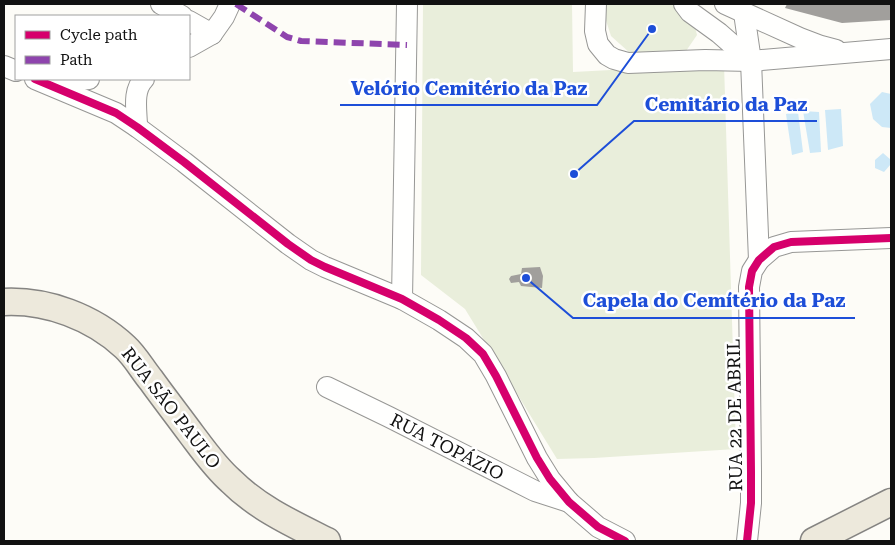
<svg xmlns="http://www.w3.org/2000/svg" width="895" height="545" font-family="'Roboto Serif',serif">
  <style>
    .cemetery { fill: #e9eedb }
    .water { fill: #cde8f7 }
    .building { fill: #a19f9c }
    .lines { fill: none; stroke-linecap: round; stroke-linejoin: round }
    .minor-casing { stroke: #979795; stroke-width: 22 }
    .major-casing { stroke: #858482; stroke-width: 29 }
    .minor { stroke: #fffffe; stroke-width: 20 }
    .major { stroke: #ede9dc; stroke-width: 26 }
    .quiet { stroke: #8e44ad; stroke-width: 6; stroke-dasharray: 12 6; stroke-linecap: butt }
    .cycleway-casing { stroke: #fff; stroke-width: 11 }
    .cycleway { stroke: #d6006c; stroke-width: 8 }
    .labels { text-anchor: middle; stroke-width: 5; stroke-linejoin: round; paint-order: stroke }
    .street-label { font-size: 18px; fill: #111; stroke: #fff }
    .leader { fill: none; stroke: #1d4ed8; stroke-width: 2 }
    .callout-dot { fill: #1d4ed8; stroke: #fff; stroke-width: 2 }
    .callout-label { font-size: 19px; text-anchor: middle; font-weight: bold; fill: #1d4ed8; stroke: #fff; stroke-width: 5; stroke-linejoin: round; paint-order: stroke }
  </style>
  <rect width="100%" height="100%" fill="#fdfcf7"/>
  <!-- cemetery -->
  <g class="cemetery">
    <polygon points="423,4 572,4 573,72 724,64 736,449 594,458 557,459 465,309 421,275"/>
    <polygon points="603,4 676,4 694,23 697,35 686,51 630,53 611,36 602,8"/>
  </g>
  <!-- water -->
  <g class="water">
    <polygon points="882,92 891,94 891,128 882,127 873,119 870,104"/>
    <polygon points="841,109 843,146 828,150 825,110"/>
    <polygon points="803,111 819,112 821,152 810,153"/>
    <polygon points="798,112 803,152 792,155 786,114"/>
    <polygon points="883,153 891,160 891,164 884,172 875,168 875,160"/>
  </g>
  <!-- building -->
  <g class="building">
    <polygon points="787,4 891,4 891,20 842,23 785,8"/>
    <polygon points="540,267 543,276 542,288 521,286 519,282 511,283 509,279 511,276 521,274 522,268"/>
  </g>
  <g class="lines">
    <defs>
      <g id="minor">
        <polyline points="161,4 182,16"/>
        <polyline points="596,4 595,31 598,44 607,55 614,59 628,63 705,60 751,61"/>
        <polyline points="684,4 690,12 719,33 751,61 891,49"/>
        <polyline points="725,4 800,38 821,46 836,50"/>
        <polyline points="744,13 751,61 759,260"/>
        <polyline points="189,21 212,34"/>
        <polyline points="189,47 212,34 224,17 230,4"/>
        <polyline points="4,66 16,71"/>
        <polyline points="35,79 116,113 137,127 184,162 288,244 311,260 325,267 402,299 439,320 466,338 483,354 496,376 537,458 550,479 569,502 598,527 625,541"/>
        <polyline points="48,83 89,79"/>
        <path d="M 137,127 C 137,111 132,91 144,79"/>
        <polyline points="402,299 407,4"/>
        <polyline points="327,387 389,417 535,491 569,502"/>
        <polyline points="747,541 751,503 751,472 749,287 752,271 759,260 774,247 791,242 891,238"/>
      </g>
      <g id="major">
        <path d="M 4,302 C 47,300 93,317 125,347 C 135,356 142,369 151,380 C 164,398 178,416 192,435 C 204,451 216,468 231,481 C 258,508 293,524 327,541"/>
        <polyline points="814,541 891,502"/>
      </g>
    </defs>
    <!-- minor casing -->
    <use href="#minor" class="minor-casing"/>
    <!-- major casing -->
    <use href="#major" class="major-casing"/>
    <!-- minor -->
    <use href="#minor" class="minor"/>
    <!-- major -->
    <use href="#major" class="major"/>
    <!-- quiet -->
    <polyline class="quiet" points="236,4 287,37 301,41 407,45"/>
    <defs>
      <g id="cycleway">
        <polyline points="35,79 116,113 137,127 184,162 288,244 311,260 325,267 402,299 439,320 466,338 483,354 496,376 537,458 550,479 569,502 598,527 625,541"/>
        <polyline points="747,541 751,503 751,472 749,287 752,271 759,260 774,247 791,242 891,238"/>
      </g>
    </defs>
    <!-- cycleway casing -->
    <use href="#cycleway" class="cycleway-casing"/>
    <!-- cycleway -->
    <use href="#cycleway" class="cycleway"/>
  </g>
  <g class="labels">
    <!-- street labels -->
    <g class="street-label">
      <text transform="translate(171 408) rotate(52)" y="6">RUA SÃO PAULO</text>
      <text transform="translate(735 415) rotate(-91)" y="6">RUA 22 DE ABRIL</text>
      <text transform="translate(447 447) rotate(27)" y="6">RUA TOPÁZIO</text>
    </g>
  </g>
  <!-- callouts -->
  <path class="leader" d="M652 29L597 105H340M574 174L634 121H817M526 278L573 318H855"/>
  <g class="callout-dot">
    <circle cx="652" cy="29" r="5"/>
    <circle cx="574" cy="174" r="5"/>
    <circle cx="526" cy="278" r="5"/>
  </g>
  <g class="callout-label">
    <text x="469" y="95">Velório Cemitério da Paz</text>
    <text x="726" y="111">Cemitário da Paz</text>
    <text x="714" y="307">Capela do Cemítério da Paz</text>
  </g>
  <!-- border -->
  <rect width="895" height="545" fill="none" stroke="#111111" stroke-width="10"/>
  <!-- legend -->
  <rect x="15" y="15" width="175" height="65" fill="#ffffff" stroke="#a0a0a0"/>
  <rect x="25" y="31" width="25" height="8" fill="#d6006c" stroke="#a0a0a0"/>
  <text x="60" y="40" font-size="15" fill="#111111">Cycle path</text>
  <rect x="25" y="56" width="25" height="8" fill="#8e44ad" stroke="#a0a0a0"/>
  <text x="60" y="65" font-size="15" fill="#111111">Path</text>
</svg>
